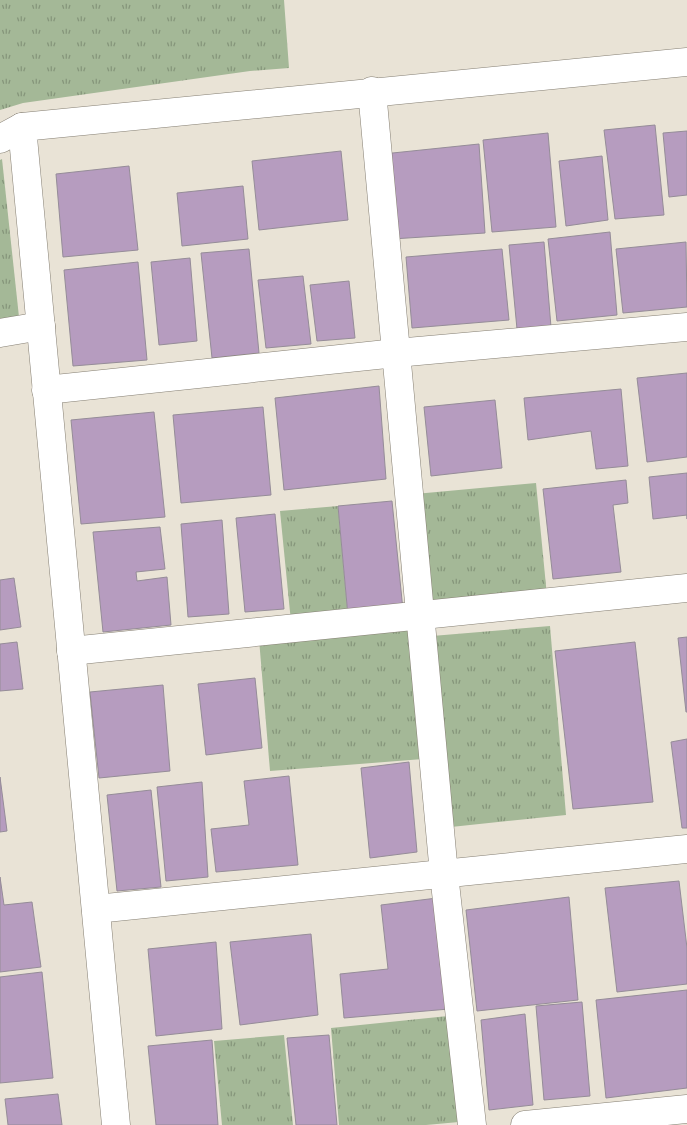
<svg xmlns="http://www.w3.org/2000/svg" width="687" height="1125" font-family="'PT Serif',serif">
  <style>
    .grass { fill: url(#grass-tufts) }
    .building { fill: #b69cbf; stroke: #958c98 }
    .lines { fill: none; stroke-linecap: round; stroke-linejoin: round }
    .street-casing { stroke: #857f73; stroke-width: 29 }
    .secondary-casing { stroke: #857f73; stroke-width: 29 }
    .street { stroke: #fff; stroke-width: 28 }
    .secondary { stroke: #fff; stroke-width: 28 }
  </style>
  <defs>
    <pattern id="grass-tufts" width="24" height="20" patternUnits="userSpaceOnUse" patternTransform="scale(1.25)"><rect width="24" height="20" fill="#a4b897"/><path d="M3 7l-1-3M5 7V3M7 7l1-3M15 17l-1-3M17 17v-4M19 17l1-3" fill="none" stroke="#85957a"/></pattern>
  </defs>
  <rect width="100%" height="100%" fill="#e9e3d6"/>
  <!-- grass -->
  <g class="grass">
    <polygon points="0,0 284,0 289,68 250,71 23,103 0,110"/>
    <polygon points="2,159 19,317 0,320 0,160"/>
    <polygon points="536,483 547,596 426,607 415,494"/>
    <polygon points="338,506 348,616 291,622 280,511"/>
    <polygon points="413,623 423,759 270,771 259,639"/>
    <polygon points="550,626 566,815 451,827 432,636"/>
    <polygon points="448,1016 459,1122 426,1125 339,1125 331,1028"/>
    <polygon points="284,1035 293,1125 222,1125 214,1041"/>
  </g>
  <!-- building -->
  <g class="building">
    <polygon points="655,125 664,215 615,219 604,130"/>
    <polygon points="687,131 687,195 669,197 663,133"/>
    <polygon points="548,133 556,227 492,232 483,140"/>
    <polygon points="479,144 485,233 392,239 383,154"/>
    <polygon points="341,151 348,220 259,230 252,161"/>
    <polygon points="602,156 608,220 566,226 559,161"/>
    <polygon points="129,166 138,250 63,257 56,174"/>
    <polygon points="243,186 248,239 182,246 177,193"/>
    <polygon points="610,232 617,315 557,321 548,239"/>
    <polygon points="544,242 551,327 517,329 509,245"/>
    <polygon points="686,242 687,307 623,313 616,249"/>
    <polygon points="249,249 259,353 212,358 201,253"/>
    <polygon points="502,249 509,320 412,328 406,257"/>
    <polygon points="190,258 197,341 159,345 151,262"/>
    <polygon points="138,262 147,360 73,366 64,270"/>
    <polygon points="303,276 311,344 266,348 258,280"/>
    <polygon points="349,281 355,338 317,341 310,285"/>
    <polygon points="687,373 687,457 647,462 637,378"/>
    <polygon points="379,386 386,479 284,490 275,398"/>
    <polygon points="621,389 628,466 596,469 591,431 528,440 524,398"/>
    <polygon points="495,400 502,468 431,476 424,407"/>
    <polygon points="263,407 271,495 181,503 173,415"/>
    <polygon points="154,412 165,517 81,524 71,420"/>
    <polygon points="687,473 687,519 687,515 653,519 649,477"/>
    <polygon points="626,480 628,503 613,505 621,572 553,579 543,489"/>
    <polygon points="392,501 403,610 348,616 338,506"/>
    <polygon points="275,514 284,609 245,612 236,518"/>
    <polygon points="222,520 229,614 188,617 181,524"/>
    <polygon points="160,527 165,569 136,572 137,581 167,577 171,625 103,632 93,532"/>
    <polygon points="14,578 21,627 0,630 0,580"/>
    <polygon points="687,637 687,712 686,712 678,638"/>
    <polygon points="17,642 23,689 0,691 0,644"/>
    <polygon points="635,642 653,802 573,809 555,651"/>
    <polygon points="255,678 262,748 206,755 198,684"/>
    <polygon points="163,685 170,771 99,778 90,692"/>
    <polygon points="687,739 687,828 682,828 671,742"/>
    <polygon points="409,762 417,852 370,858 361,768"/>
    <polygon points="289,776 298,865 216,872 211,829 249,825 244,781"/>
    <polygon points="0,777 7,831 0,832"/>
    <polygon points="202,782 208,877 166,881 157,787"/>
    <polygon points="151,790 161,887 117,891 107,795"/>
    <polygon points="0,877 4,905 32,902 41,967 0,972"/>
    <polygon points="679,881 687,948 687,984 617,992 605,888"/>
    <polygon points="569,897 578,1000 477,1011 466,910"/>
    <polygon points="437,898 449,1009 344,1018 340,974 388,969 381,905"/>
    <polygon points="311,934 318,1015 240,1025 230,942"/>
    <polygon points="216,942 222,1029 156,1036 148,949"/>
    <polygon points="42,972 53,1078 0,1083 0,977"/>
    <polygon points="687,990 687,1088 606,1098 596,1000"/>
    <polygon points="582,1002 590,1096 544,1100 536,1006"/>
    <polygon points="525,1014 533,1105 489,1110 481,1020"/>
    <polygon points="329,1035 337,1125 296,1125 287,1038"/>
    <polygon points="212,1040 218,1125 156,1125 148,1046"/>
    <polygon points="58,1094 62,1125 8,1125 5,1099"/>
  </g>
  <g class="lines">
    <defs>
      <g id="street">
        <polyline points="372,91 444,874 472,1125"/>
        <polyline points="0,139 22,127"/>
        <polyline points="0,333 41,326"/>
        <polyline points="46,390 396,353 687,327"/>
        <polyline points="71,651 687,588"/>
        <polyline points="96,909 687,849"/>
        <polyline points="525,1125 687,1109"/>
      </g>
      <polyline id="secondary" points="116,1125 22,127 687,62"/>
    </defs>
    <!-- street casing -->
    <use href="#street" class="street-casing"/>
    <!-- secondary casing -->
    <use href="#secondary" class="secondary-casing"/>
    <!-- street -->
    <use href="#street" class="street"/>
    <!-- secondary -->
    <use href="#secondary" class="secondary"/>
  </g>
</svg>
